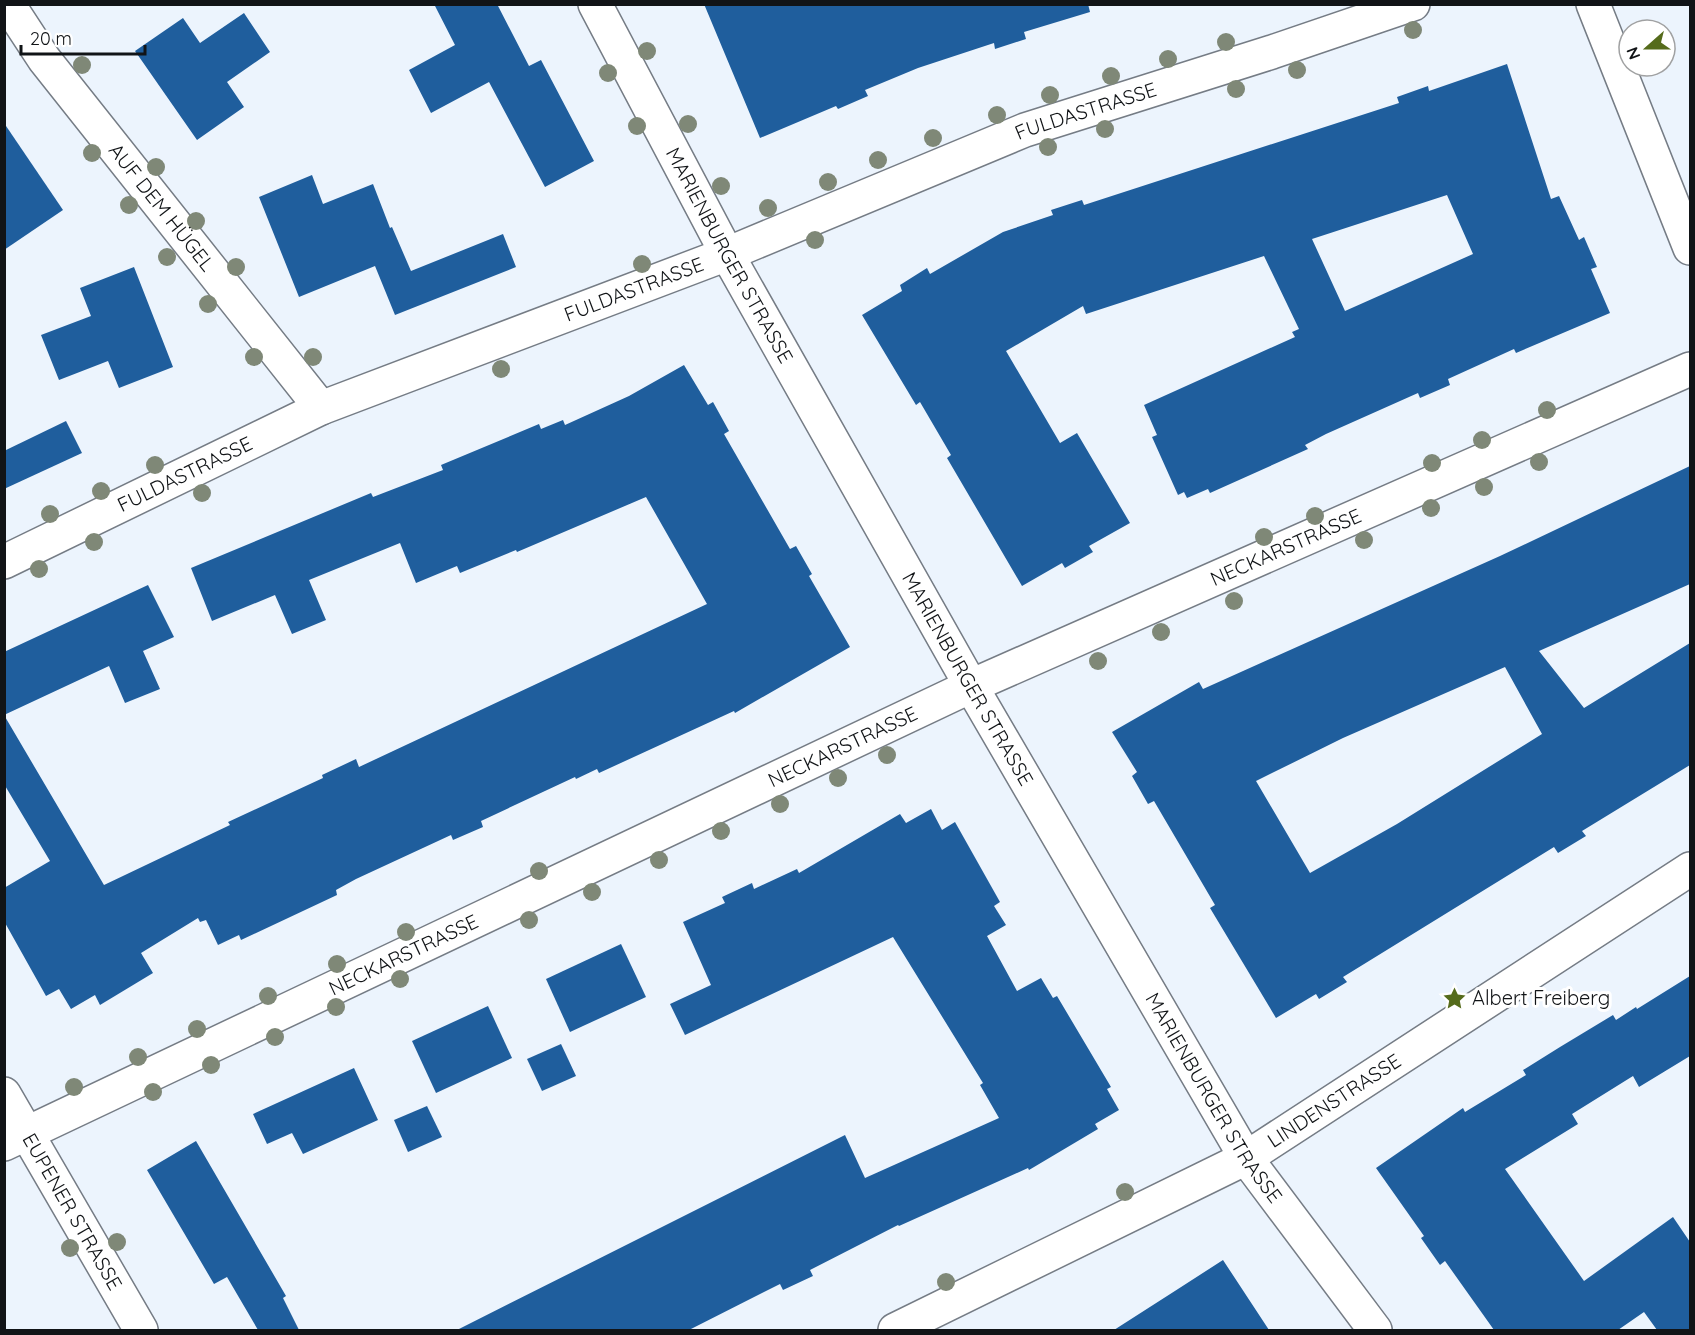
<svg xmlns="http://www.w3.org/2000/svg" width="1695" height="1335" font-family="Quicksand,sans-serif">
  <style>
    .building { fill: #1f5e9d; fill-rule: evenodd }
    .lines { fill: none; stroke-linecap: round; stroke-linejoin: round }
    .minor-casing { stroke: #757c85; stroke-width: 36 }
    .minor { stroke: #fff; stroke-width: 33 }
    .tree { fill: #7f8877 }
    .labels { text-anchor: middle; stroke-width: 6; stroke-linejoin: round; paint-order: stroke }
    .street-label { font-size: 20px; fill: #111417; stroke: #fff }
    .poi-label { font-size: 20px; fill: #111417; stroke: #fff; text-anchor: start }
  </style>
  <rect width="100%" height="100%" fill="#ecf4fd"/>
  <!-- building -->
  <g class="building">
    <polygon points="434,4 497,4 529,66 541,60 594,161 545,187 489,82 431,113 409,70 455,45"/>
    <polygon points="704,4 1088,4 1090,12 1024,32 1026,39 995,49 994,43 918,68 865,90 868,96 838,109 836,106 760,138"/>
    <polygon points="244,13 270,52 227,82 244,107 197,140 135,51 183,18 200,43"/>
    <path d="M 1507,64 L 1551,199 L 1559,196 L 1579,240 L 1584,237 L 1597,267 L 1591,269 L 1610,313 L 1516,353 L 1514,349 L 1448,379 L 1450,385 L 1420,398 L 1418,393 L 1326,434 L 1305,445 L 1308,449 L 1210,493 L 1208,489 L 1187,498 L 1184,492 L 1178,495 L 1152,437 L 1157,435 L 1144,405 L 1295,337 L 1292,332 L 1299,329 L 1264,256 L 1086,314 L 1083,306 L 1006,351 L 1060,443 L 1077,433 L 1130,523 L 1089,546 L 1093,552 L 1065,568 L 1062,563 L 1022,586 L 947,458 L 951,455 L 920,402 L 916,405 L 862,315 L 902,291 L 900,285 L 927,268 L 930,274 L 1003,232 L 1053,215 L 1051,210 L 1082,200 L 1084,205 L 1399,103 L 1397,97 L 1428,86 L 1429,91 ZM 1447,195 L 1473,254 L 1345,311 L 1312,239 Z"/>
    <polygon points="4,123 63,210 4,250"/>
    <polygon points="312,175 323,204 373,184 390,228 392,227 411,271 503,234 516,267 395,315 375,266 299,297 259,197"/>
    <polygon points="134,267 173,367 119,388 108,361 59,380 41,335 91,316 80,288"/>
    <polygon points="684,365 708,405 713,402 729,431 724,434 790,549 796,546 812,574 809,576 850,647 735,713 734,711 599,773 597,769 576,779 575,777 481,821 483,827 453,840 451,835 356,879 336,890 337,895 241,940 239,935 218,945 206,920 200,922 198,918 141,953 153,973 100,1005 95,995 71,1009 59,989 46,996 4,921 4,888 50,861 4,784 4,715 104,885 230,825 228,822 323,778 322,775 356,759 359,767 707,604 646,497 517,552 516,550 460,573 457,566 416,583 400,543 309,580 326,620 292,634 275,595 212,621 191,568 371,493 373,497 443,470 441,465 539,424 541,429 563,420 565,425 629,396"/>
    <polygon points="66,421 82,453 4,489 4,451"/>
    <path d="M 1690,466 L 1690,584 L 1539,651 L 1584,708 L 1690,643 L 1690,765 L 1582,831 L 1586,836 L 1558,853 L 1554,847 L 1343,977 L 1347,982 L 1319,999 L 1316,994 L 1276,1018 L 1210,908 L 1215,905 L 1154,801 L 1148,804 L 1132,776 L 1137,772 L 1112,732 L 1199,682 L 1203,689 L 1500,556 ZM 1505,667 L 1542,734 L 1397,824 L 1310,873 L 1256,781 L 1343,738 Z"/>
    <polygon points="148,585 174,637 143,651 160,689 125,703 109,666 4,715 4,652"/>
    <polygon points="931,809 942,830 955,822 1000,902 994,906 1006,925 987,936 1017,991 1041,978 1053,998 1057,996 1111,1087 1107,1089 1119,1110 1095,1124 1098,1129 1029,1170 1028,1168 899,1226 898,1225 810,1270 813,1276 783,1290 780,1284 689,1330 457,1330 845,1135 865,1178 999,1118 980,1085 983,1083 893,937 685,1035 670,1004 711,985 683,922 725,903 722,897 752,883 754,889 797,869 799,873 900,814 906,823"/>
    <polygon points="621,944 646,997 570,1032 546,979"/>
    <polygon points="1690,976 1690,1056 1639,1087 1633,1076 1572,1114 1578,1124 1505,1169 1584,1281 1673,1217 1690,1242 1690,1330 1657,1330 1644,1312 1618,1330 1494,1330 1445,1261 1440,1265 1421,1238 1424,1236 1376,1168 1463,1108 1465,1112 1526,1075 1523,1070 1560,1047 1613,1015 1616,1020 1636,1007 1637,1009"/>
    <polygon points="488,1006 512,1058 436,1093 412,1041"/>
    <polygon points="561,1044 576,1076 542,1091 527,1059"/>
    <polygon points="354,1068 378,1120 303,1154 292,1133 267,1144 253,1114"/>
    <polygon points="427,1106 442,1137 408,1152 394,1120"/>
    <polygon points="196,1141 286,1296 283,1298 299,1330 258,1330 227,1277 214,1284 147,1170"/>
    <polygon points="1223,1260 1269,1330 1114,1330 1178,1289"/>
  </g>
  <g class="lines">
    <defs>
      <g id="minor">
        <path id="s1" d="M 8,4 L 44,59 L 321,408"/>
        <path id="s2" d="M 595,4 L 727,254 L 971,686 L 1246,1158 L 1375,1330"/>
        <polyline points="1593,4 1690,248"/>
        <path id="s3" d="M 4,562 L 321,408 L 727,254 L 1025,130 L 1272,52 L 1413,4"/>
        <path id="s4" d="M 4,1094 L 141,1330"/>
        <path id="s5" d="M 4,1144 L 971,686 L 1690,369"/>
        <path id="s6" d="M 895,1330 L 1246,1158 L 1690,869"/>
      </g>
    </defs>
    <!-- minor casing -->
    <use href="#minor" class="minor-casing"/>
    <!-- minor -->
    <use href="#minor" class="minor"/>
  </g>
  <!-- trees -->
  <g class="tree">
    <circle cx="1413" cy="30" r="9"/>
    <circle cx="1226" cy="42" r="9"/>
    <circle cx="647" cy="51" r="9"/>
    <circle cx="1168" cy="59" r="9"/>
    <circle cx="82" cy="65" r="9"/>
    <circle cx="1297" cy="70" r="9"/>
    <circle cx="608" cy="73" r="9"/>
    <circle cx="1111" cy="76" r="9"/>
    <circle cx="1236" cy="89" r="9"/>
    <circle cx="1050" cy="95" r="9"/>
    <circle cx="997" cy="115" r="9"/>
    <circle cx="688" cy="124" r="9"/>
    <circle cx="637" cy="126" r="9"/>
    <circle cx="1105" cy="129" r="9"/>
    <circle cx="933" cy="138" r="9"/>
    <circle cx="1048" cy="147" r="9"/>
    <circle cx="92" cy="153" r="9"/>
    <circle cx="878" cy="160" r="9"/>
    <circle cx="156" cy="167" r="9"/>
    <circle cx="828" cy="182" r="9"/>
    <circle cx="721" cy="186" r="9"/>
    <circle cx="129" cy="205" r="9"/>
    <circle cx="768" cy="208" r="9"/>
    <circle cx="196" cy="221" r="9"/>
    <circle cx="815" cy="240" r="9"/>
    <circle cx="167" cy="257" r="9"/>
    <circle cx="642" cy="264" r="9"/>
    <circle cx="236" cy="267" r="9"/>
    <circle cx="208" cy="304" r="9"/>
    <circle cx="254" cy="357" r="9"/>
    <circle cx="313" cy="357" r="9"/>
    <circle cx="501" cy="369" r="9"/>
    <circle cx="1547" cy="410" r="9"/>
    <circle cx="1482" cy="440" r="9"/>
    <circle cx="1539" cy="462" r="9"/>
    <circle cx="1432" cy="463" r="9"/>
    <circle cx="155" cy="465" r="9"/>
    <circle cx="1484" cy="487" r="9"/>
    <circle cx="101" cy="491" r="9"/>
    <circle cx="202" cy="493" r="9"/>
    <circle cx="1431" cy="508" r="9"/>
    <circle cx="50" cy="514" r="9"/>
    <circle cx="1315" cy="516" r="9"/>
    <circle cx="1264" cy="537" r="9"/>
    <circle cx="1364" cy="540" r="9"/>
    <circle cx="94" cy="542" r="9"/>
    <circle cx="39" cy="569" r="9"/>
    <circle cx="1234" cy="601" r="9"/>
    <circle cx="1161" cy="632" r="9"/>
    <circle cx="1098" cy="661" r="9"/>
    <circle cx="887" cy="755" r="9"/>
    <circle cx="838" cy="778" r="9"/>
    <circle cx="780" cy="804" r="9"/>
    <circle cx="721" cy="831" r="9"/>
    <circle cx="659" cy="860" r="9"/>
    <circle cx="539" cy="871" r="9"/>
    <circle cx="592" cy="892" r="9"/>
    <circle cx="529" cy="920" r="9"/>
    <circle cx="406" cy="932" r="9"/>
    <circle cx="337" cy="964" r="9"/>
    <circle cx="400" cy="979" r="9"/>
    <circle cx="268" cy="996" r="9"/>
    <circle cx="336" cy="1007" r="9"/>
    <circle cx="197" cy="1029" r="9"/>
    <circle cx="275" cy="1037" r="9"/>
    <circle cx="138" cy="1057" r="9"/>
    <circle cx="211" cy="1065" r="9"/>
    <circle cx="74" cy="1087" r="9"/>
    <circle cx="153" cy="1092" r="9"/>
    <circle cx="1125" cy="1192" r="9"/>
    <circle cx="117" cy="1242" r="9"/>
    <circle cx="70" cy="1248" r="9"/>
    <circle cx="946" cy="1282" r="9"/>
  </g>
  <!-- icons -->
  <defs>
    <symbol id="sight-bare" viewBox="-9 -9 18 18"><path d="M0-6L1.8-2.2L6-1.7L2.9 1.2L3.7 5.4L0 3.3L-3.7 5.4L-2.9 1.2L-6-1.7L-1.8-2.2Z" fill="#556b1b" stroke="#fff" stroke-width="2.5" paint-order="stroke"/></symbol>
  </defs>
  <g fill-rule="evenodd">
    <use href="#sight-bare" x="1438" y="982" width="33" height="33"/>
  </g>
  <g class="labels">
    <!-- street labels -->
    <g class="street-label">
      <text dy="7" stroke="none"><textPath href="#s3" startOffset="1173">FULDASTRASSE</textPath></text>
      <text dy="7" stroke="none"><textPath href="#s1" startOffset="255">AUF DEM HÜGEL</textPath></text>
      <text dy="7" stroke="none"><textPath href="#s2" startOffset="285">MARIENBURGER STRASSE</textPath></text>
      <text dy="7" stroke="none"><textPath href="#s3" startOffset="687">FULDASTRASSE</textPath></text>
      <text dy="7" stroke="none"><textPath href="#s3" startOffset="201">FULDASTRASSE</textPath></text>
      <text dy="7" stroke="none"><textPath href="#s5" startOffset="1414">NECKARSTRASSE</textPath></text>
      <text dy="7" stroke="none"><textPath href="#s2" startOffset="771">MARIENBURGER STRASSE</textPath></text>
      <text dy="7" stroke="none"><textPath href="#s5" startOffset="928">NECKARSTRASSE</textPath></text>
      <text dy="7" stroke="none"><textPath href="#s5" startOffset="442">NECKARSTRASSE</textPath></text>
      <text dy="7" stroke="none"><textPath href="#s2" startOffset="1257">MARIENBURGER STRASSE</textPath></text>
      <text dy="7" stroke="none"><textPath href="#s6" startOffset="496">LINDENSTRASSE</textPath></text>
      <text dy="7" stroke="none"><textPath href="#s4" startOffset="136">EUPENER STRASSE</textPath></text>
    </g>
    <!-- poi labels -->
    <g class="poi-label">
      <text x="1472" y="1005">Albert Freiberg</text>
    </g>
  </g>
  <!-- border -->
  <rect width="1695" height="1335" fill="none" stroke="#111417" stroke-width="12"/>
  <!-- north arrow -->
  <g transform="translate(1647 48) rotate(249)"><circle r="28" fill="#ffffff" stroke="#a0a1a2" stroke-width="1.5"/>
  <path d="M0-4.5L10 22L0 15L-10 22Z" fill="#556b1b"/>
  <text y="-9" font-size="16" font-weight="bold" text-anchor="middle" fill="#111417">N</text>
  </g>
  <!-- scale -->
  <path d="M21 45v9h124v-9" fill="none" stroke="#111417" stroke-width="3"/>
  <text x="30" y="45" font-size="18" fill="#111417" stroke="#ffffff" stroke-width="4.5" paint-order="stroke">20 m</text>
</svg>
